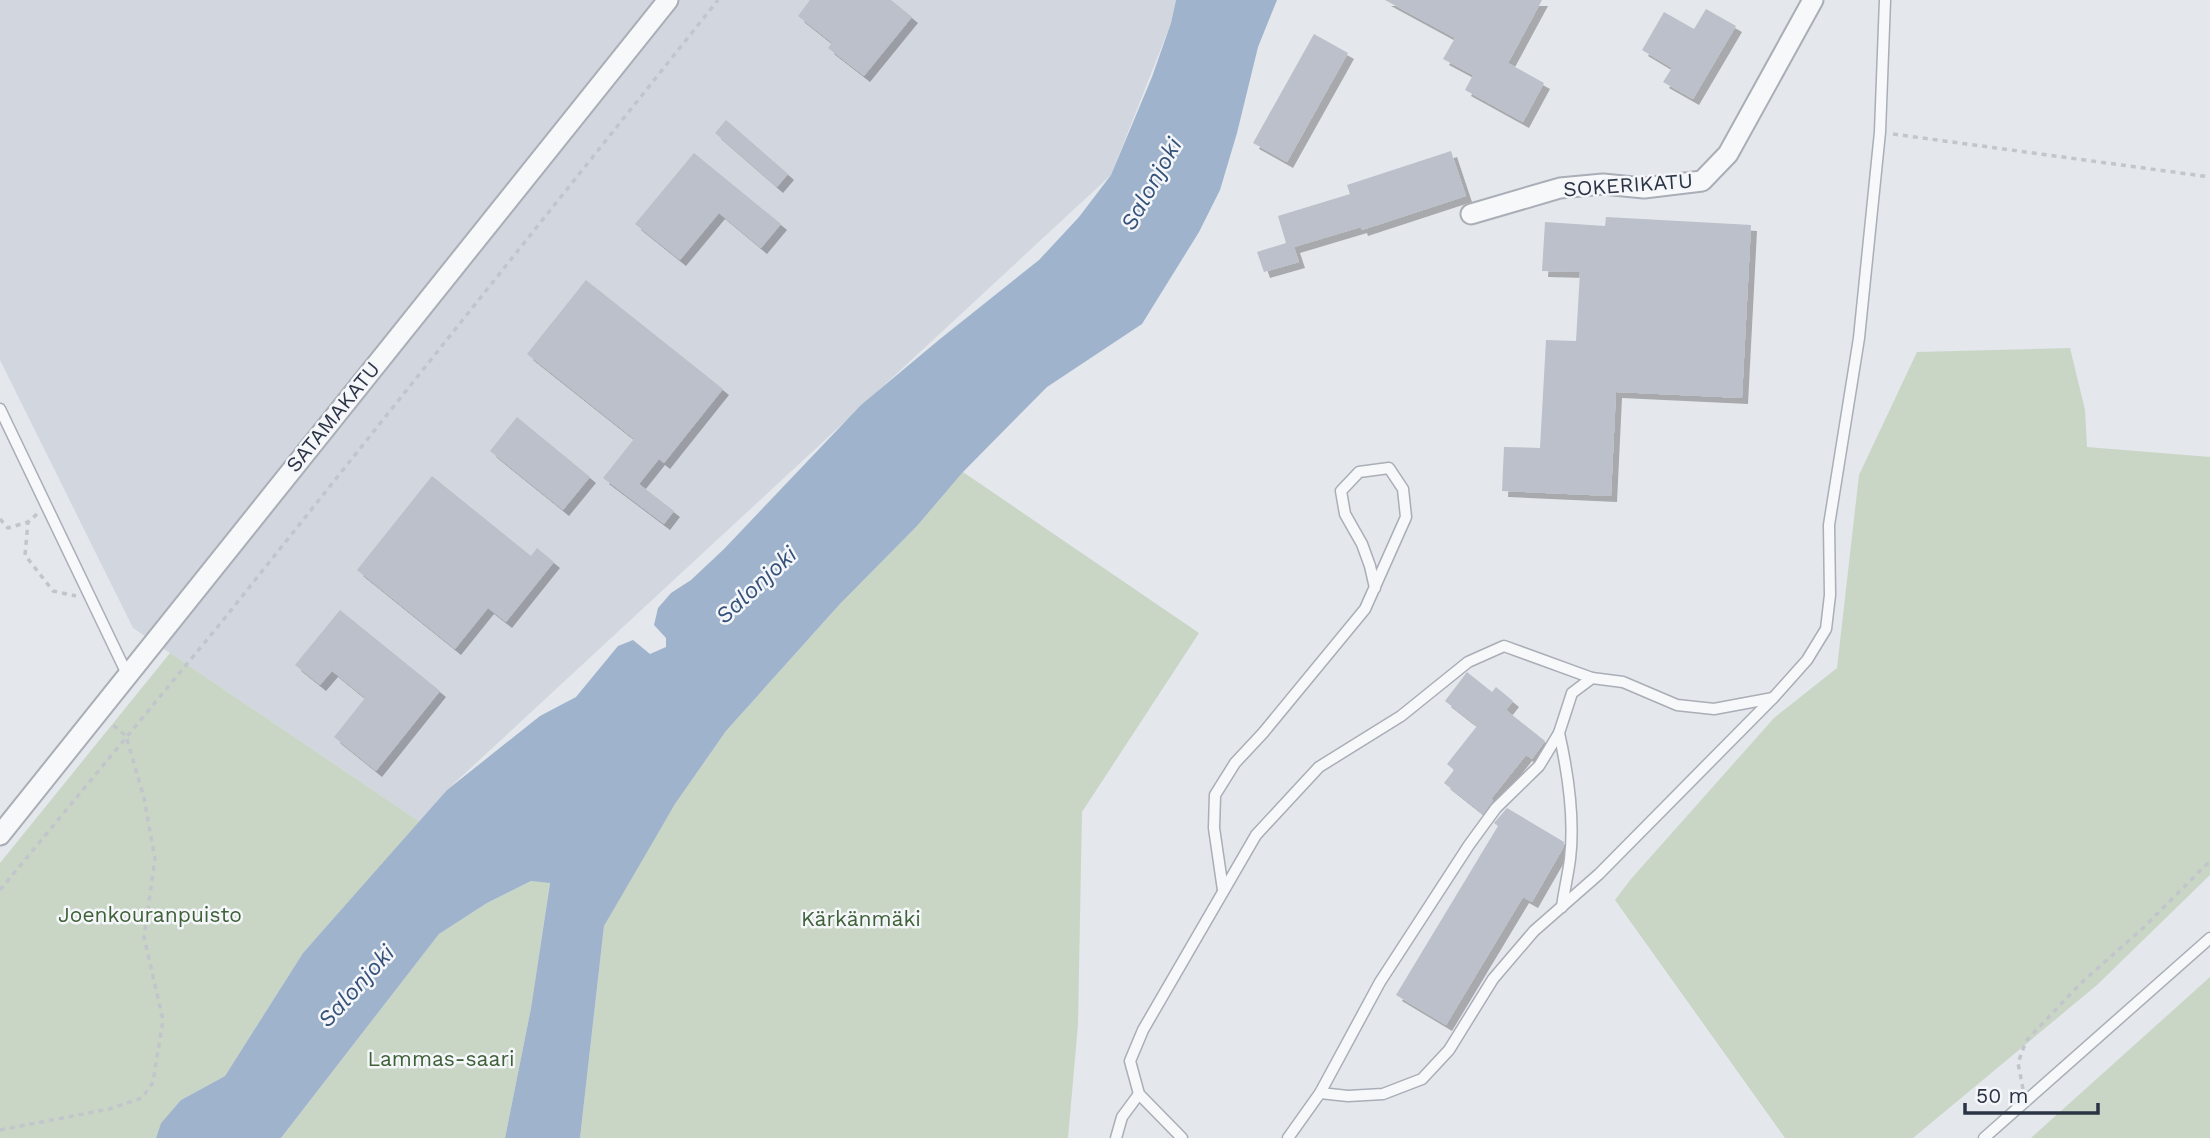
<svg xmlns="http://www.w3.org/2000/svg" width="2210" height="1138" font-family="'Work Sans',sans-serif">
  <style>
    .built { fill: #d2d6de }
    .green { fill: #c9d6c5 }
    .water { fill: #9fb4cc }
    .building { fill: #bbc0ca; filter: url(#shadow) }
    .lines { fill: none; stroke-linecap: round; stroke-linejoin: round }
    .service-casing { stroke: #a9aeb7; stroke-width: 13 }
    .minor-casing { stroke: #a9aeb7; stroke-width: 23 }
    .path { stroke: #c2c5cb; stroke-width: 3.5; stroke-dasharray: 5 5; stroke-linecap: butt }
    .service { stroke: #f7f8fa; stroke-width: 10 }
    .minor { stroke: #f7f8fa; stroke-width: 19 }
    .labels { text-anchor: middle; stroke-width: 5; stroke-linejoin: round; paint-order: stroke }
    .street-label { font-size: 21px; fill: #2b3445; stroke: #f4f6f9 }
    .park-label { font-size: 21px; fill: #3f6138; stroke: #f4f6f9 }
    .water-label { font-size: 23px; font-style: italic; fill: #34527a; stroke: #f4f6f9 }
  </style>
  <defs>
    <filter id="shadow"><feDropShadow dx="6" dy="6" stdDeviation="0" flood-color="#0004"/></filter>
  </defs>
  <rect width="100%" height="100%" fill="#e4e7ec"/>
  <!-- built -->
  <polygon class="built" points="0,0 1176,0 1171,23 1111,175 447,790 420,822 133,628 0,360"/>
  <!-- green -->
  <g class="green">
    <polygon points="2070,348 2085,410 2087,447 2210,457 2210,875 2097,985 1913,1138 1785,1138 1615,900 1631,879 1774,718 1837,668 1859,475 1917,352"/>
    <polygon points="963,472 1199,633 1082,812 1078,1024 1068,1138 580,1138 604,926 625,888 675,804 726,731 839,605 917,526"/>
    <polygon points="170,653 420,822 303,953 225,1076 181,1100 161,1123 156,1138 0,1138 0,863"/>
    <polygon points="531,881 550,882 531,1008 505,1138 281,1138 439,934 487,903"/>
    <polygon points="2210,977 2210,1138 2031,1138"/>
  </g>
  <!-- water -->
  <polygon class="water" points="1176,0 1277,0 1258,47 1237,133 1220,190 1199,232 1142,324 1047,387 963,472 917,526 839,605 726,731 675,804 604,926 580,1138 505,1138 531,1008 550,883 531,881 487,903 439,934 281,1138 156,1138 161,1123 181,1100 225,1076 303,953 447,790 540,716 576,697 618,646 633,640 650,654 666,647 666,638 654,625 658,608 671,593 691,580 724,549 861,405 940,339 1039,260 1079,217 1111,175 1152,77 1171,23"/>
  <!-- building -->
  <g class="building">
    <polygon points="810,0 891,0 912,17 864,76 828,48 832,43 798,16"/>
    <polygon points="1385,0 1542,0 1508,63 1544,83 1523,122 1465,90 1473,75 1443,59 1455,38"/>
    <polygon points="1706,9 1736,26 1693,99 1663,82 1672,68 1642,50 1664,12 1694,29"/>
    <polygon points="1314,34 1348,53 1287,162 1253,143"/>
    <polygon points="726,120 788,174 777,187 715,133"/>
    <polygon points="1451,151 1466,196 1362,230 1361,227 1294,247 1299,262 1264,272 1257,252 1286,243 1278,216 1350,194 1347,185"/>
    <polygon points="694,153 781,224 761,248 719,213 680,260 635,224"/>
    <polygon points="1606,217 1751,225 1742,398 1616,392 1611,496 1502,491 1504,447 1540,448 1546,340 1576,341 1580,272 1542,271 1545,222 1605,226"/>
    <polygon points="586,280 723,389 664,463 659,459 639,484 674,511 664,524 603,478 634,439 527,354"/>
    <polygon points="517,417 590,477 563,510 490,451"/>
    <polygon points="432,476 531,556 537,548 554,562 506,622 488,608 455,649 357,570"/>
    <polygon points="340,610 440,691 376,771 334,737 365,698 332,671 320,685 295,665"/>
    <polygon points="1467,672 1492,692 1496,687 1513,701 1506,710 1545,741 1532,759 1526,755 1491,799 1493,800 1483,814 1444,783 1454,770 1447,764 1477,726 1445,701"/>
    <polygon points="1507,808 1564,842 1563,848 1532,902 1523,897 1446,1025 1396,995 1498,826 1494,823"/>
  </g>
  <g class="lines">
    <defs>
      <g id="service">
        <polyline points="0,409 127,674"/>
        <path d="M 1559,733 C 1568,773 1575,817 1570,859 C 1568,875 1564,891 1562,907"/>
        <polyline points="1223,890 1214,828 1215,795 1235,763 1263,733 1365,609 1406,517 1403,489 1389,468 1359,472 1341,491 1345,514 1362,544 1370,566 1375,588"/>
        <polyline points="1320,1093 1348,1096 1383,1094 1422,1079 1449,1050 1493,979 1534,931 1599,874 1773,698 1807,660 1826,629 1830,595 1829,525 1859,338 1880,132 1885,0"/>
        <polyline points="1116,1138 1122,1117 1139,1094"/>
        <polyline points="1182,1138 1139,1094 1130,1061 1143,1030 1256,835 1319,767 1401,716 1468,662 1504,646 1592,678 1623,682 1677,705 1714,709 1773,698"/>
        <polyline points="1288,1138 1320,1093 1380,982 1469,845 1496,808 1539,766 1559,733 1572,693 1592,678"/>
        <polyline points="1984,1138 2210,938"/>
      </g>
      <g id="minor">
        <polyline points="1471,214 1560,188 1603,184 1644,188 1702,181 1728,154 1813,0"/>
        <polyline points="0,835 668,0"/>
      </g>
    </defs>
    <!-- service casing -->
    <use href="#service" class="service-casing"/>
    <!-- minor casing -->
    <use href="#minor" class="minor-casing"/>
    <!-- path -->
    <g class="path">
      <polyline points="1893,134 2210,177"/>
      <polyline points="37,514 28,522 25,555 53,591 76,596"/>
      <polyline points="0,519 8,528 28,522"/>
      <polyline points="0,890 220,624 718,0"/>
      <polyline points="2023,1089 2018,1063 2026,1041 2080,984 2143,928 2210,861"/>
      <polyline points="0,1130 109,1109 142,1098 153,1082 163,1020 144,937 155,859 144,798 126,736 112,724"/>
    </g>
    <!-- service -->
    <use href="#service" class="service"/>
    <!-- minor -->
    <use href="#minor" class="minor"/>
  </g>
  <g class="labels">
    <!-- street labels -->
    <g class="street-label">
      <text transform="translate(1628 185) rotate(-4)" y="7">SOKERIKATU</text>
      <text transform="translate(333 417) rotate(-51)" y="7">SATAMAKATU</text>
    </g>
    <!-- park labels -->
    <g class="park-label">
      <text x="150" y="922">Joenkouranpuisto</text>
      <text x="861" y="926">Kärkänmäki</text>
      <text x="441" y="1066">Lammas-saari</text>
    </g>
    <!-- water labels -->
    <g class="water-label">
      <text transform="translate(1151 184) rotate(-61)" y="8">Salonjoki</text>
      <text transform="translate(756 585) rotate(-43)" y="8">Salonjoki</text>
      <text transform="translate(356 986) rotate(-48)" y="8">Salonjoki</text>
    </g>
  </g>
  <!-- scale -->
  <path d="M1965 1103v10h133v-10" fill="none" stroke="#2b3445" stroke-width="3.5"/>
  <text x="1976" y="1103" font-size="21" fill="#2b3445" stroke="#f4f6f9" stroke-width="5" paint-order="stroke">50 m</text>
</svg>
